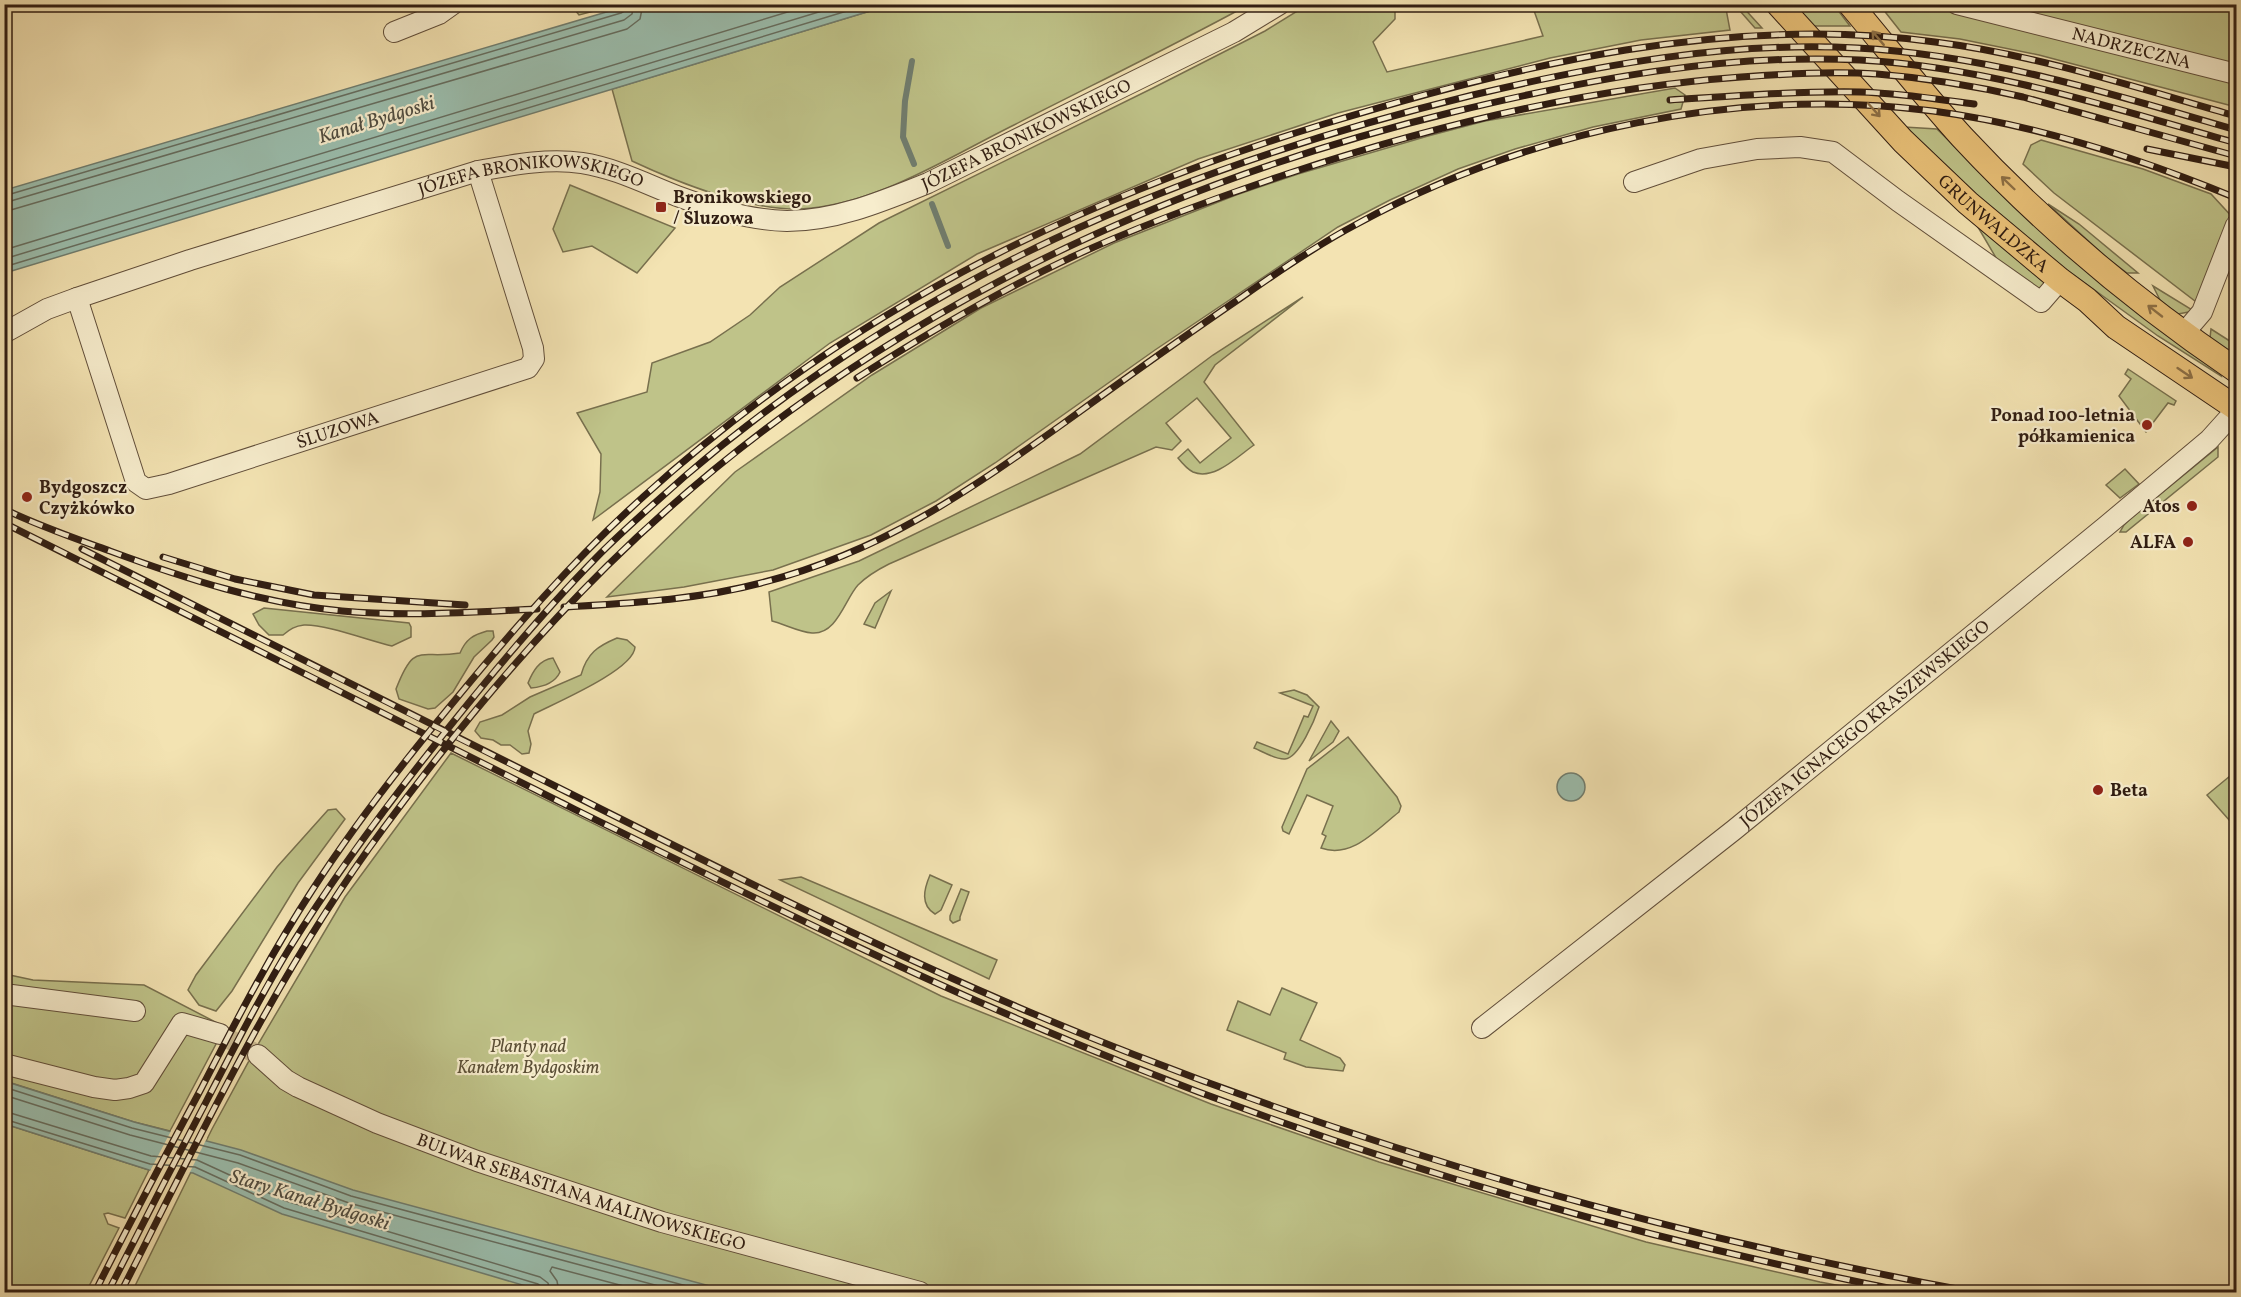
<svg xmlns="http://www.w3.org/2000/svg" width="2241" height="1297" font-family="Vollkorn,serif">
  <style>
    .green { fill: #bfc389; stroke: #78704e; stroke-width: 1.5 }
    .water { fill: #9bbeae; stroke: #707e70; stroke-width: 1.5 }
    .pier { fill: #f3e3b2 }
    .lines { fill: none; stroke-linecap: round; stroke-linejoin: round }
    .shore { stroke: #666e60; stroke-width: 1.5 }
    .stream { stroke: #707e70; stroke-width: 6 }
    .minor-tunnel { stroke: #ccbb92; stroke-width: 20; stroke-dasharray: 20 10; stroke-linecap: butt }
    .minor-casing { stroke: #614e3a; stroke-width: 22 }
    .major-casing { stroke: #301d12; stroke-width: 26 }
    .minor { stroke: #f7edcd; stroke-width: 20 }
    .major { stroke: #eac279; stroke-width: 24 }
    .rail-casing { stroke: #301d12; stroke-width: 7 }
    .rail { stroke: #f7edcd; stroke-width: 4.5; stroke-dasharray: 14; stroke-linecap: butt }
    .oneway { stroke: #8d7046 }
    .poi-dot { fill: #8f2418; stroke: #f7edcd; stroke-width: 2 }
    .labels { text-anchor: middle; stroke-width: 4.5; stroke-linejoin: round; paint-order: stroke }
    .street-label { font-size: 18px; fill: #301d12; stroke: #f7edcd }
    .poi-label { font-size: 18px; font-weight: bold; fill: #301d12; stroke: #f7edcd; text-anchor: start }
    .park-label { font-size: 18px; font-style: italic; fill: #5b4f36; stroke: #f7edcd }
    .water-label { font-size: 20px; font-style: italic; fill: #504d41; stroke: #f7edcd }
  </style>
  <rect width="100%" height="100%" fill="#f3e3b2"/>
  <filter id="stains"><feTurbulence type="fractalNoise" baseFrequency=".00333" numOctaves="4"/><feColorMatrix values="0 0 0 0 .2 0 0 0 0 .09 0 0 0 0 .02 0 0 0 .5 -.17"/></filter>
  <radialGradient id="worn" r=".72"><stop offset=".6" stop-color="#630" stop-opacity="0"/><stop offset="1" stop-color="#630" stop-opacity=".3"/></radialGradient>
  <!-- green -->
  <g class="green">
    <polygon points="579,5 579,4 617,5 579,15 575,10"/>
    <path d="M 890,5 L 1248,5 C 1171,47 1092,85 1014,125 C 949,157 874,206 800,209 C 748,210 679,183 632,161 L 612,89 Z"/>
    <polygon points="1307,5 1395,5 1395,19 1373,42 1387,72 1543,36 1532,5 1741,5 1762,28 1755,28 1740,11 1726,9 1730,30 1641,40 1550,58 1338,113 1198,159 977,254 830,343 593,520 600,492 601,454 577,413 647,392 652,363 710,342 750,315 780,287 879,223 1153,88 1265,31"/>
    <polygon points="1792,5 1834,5 1850,26 1810,26"/>
    <polygon points="1881,5 1939,5 1960,13 1978,5 2236,5 2236,107 2039,55 1960,39 1901,32 1886,13"/>
    <polygon points="1675,88 1685,95 1681,109 1593,127 1515,149 1458,169 1390,200 1338,227 1155,350 995,463 936,501 871,535 773,570 684,587 607,597 735,472 872,375 981,308 1114,243 1236,195 1298,174 1428,136 1485,121"/>
    <polygon points="1904,127 1937,129 1999,190 2220,373 2221,376 2158,336 2049,257 1977,196"/>
    <polygon points="2041,140 2143,169 2211,194 2234,219 2208,311 2054,193 2023,164 2031,145"/>
    <polygon points="570,185 675,228 637,273 592,246 563,252 553,229"/>
    <polygon points="2048,204 2079,224 2138,273 2127,273 2107,258"/>
    <polygon points="1975,222 2045,283 2039,297 2002,268"/>
    <polygon points="2153,286 2194,311 2178,314 2161,302"/>
    <path d="M 1303,297 L 1215,365 L 1204,382 L 1254,445 C 1238,456 1214,481 1193,472 C 1187,469 1182,463 1178,458 L 1188,449 L 1200,463 L 1231,438 L 1197,398 L 1166,423 L 1181,441 L 1172,450 L 1156,447 L 889,564 C 877,570 867,576 858,585 C 845,599 837,635 812,633 C 799,632 784,624 772,621 L 769,592 L 859,561 L 1080,454 L 1213,355 Z"/>
    <polygon points="2211,329 2236,345 2236,356 2210,338"/>
    <polygon points="2128,369 2176,401 2174,405 2168,403 2146,432 2119,396 2131,379 2125,374"/>
    <polygon points="2218,447 2218,457 2126,532 2120,532 2124,525 2130,519"/>
    <polygon points="2125,469 2139,484 2120,498 2106,485"/>
    <polygon points="891,591 875,628 864,624 875,603"/>
    <path d="M 264,608 L 409,623 L 411,627 L 411,637 L 392,646 C 370,641 325,624 304,625 C 295,626 290,629 283,635 L 269,635 L 259,625 L 253,614 Z"/>
    <path d="M 487,631 L 493,631 L 494,637 L 492,640 L 474,657 L 453,692 L 435,708 L 428,709 L 399,699 L 396,689 C 415,640 419,660 460,653 C 466,639 473,635 487,631 Z"/>
    <path d="M 617,638 L 627,640 L 635,647 C 634,670 555,703 534,714 L 528,731 L 531,744 L 529,753 L 522,754 L 510,745 L 501,745 L 493,740 L 481,738 L 475,731 L 480,722 L 502,715 L 530,697 L 581,675 C 587,653 598,646 617,638 Z"/>
    <path d="M 553,658 L 560,672 C 555,683 542,687 531,688 L 528,683 C 533,671 539,660 553,658 Z"/>
    <path d="M 1294,690 L 1307,695 L 1319,707 C 1315,719 1299,758 1285,759 C 1276,760 1262,751 1254,748 L 1257,742 L 1288,754 L 1304,716 L 1308,717 L 1313,706 L 1280,693 Z"/>
    <polygon points="1331,721 1339,731 1333,742 1309,761"/>
    <path d="M 1348,737 L 1397,797 L 1401,806 L 1399,812 C 1376,830 1352,859 1321,848 L 1326,836 L 1322,834 L 1333,806 L 1307,795 L 1289,834 L 1283,831 L 1282,827 L 1307,769 Z"/>
    <polygon points="451,753 941,996 1211,1104 1379,1162 1646,1242 1820,1282 1873,1292 132,1292 212,1129 257,1046 345,897"/>
    <polygon points="2236,771 2236,816 2230,821 2207,795"/>
    <polygon points="336,809 345,819 298,883 232,991 216,1011 199,1005 188,990 196,975 277,867 328,810"/>
    <path d="M 930,875 L 952,885 L 941,910 L 935,914 C 920,905 924,889 930,875 Z"/>
    <polygon points="801,877 997,960 989,979 780,880"/>
    <polygon points="961,889 969,892 960,917 960,920 953,923 950,920 950,916"/>
    <polygon points="5,974 33,980 144,985 225,1027 170,1131 134,1122 5,1081"/>
    <polygon points="1282,988 1317,1003 1300,1040 1340,1058 1345,1065 1343,1071 1306,1067 1284,1059 1286,1053 1227,1030 1238,1001 1270,1015"/>
    <polygon points="5,1124 149,1170 125,1218 108,1213 104,1214 108,1224 119,1228 86,1292 5,1292"/>
  </g>
  <!-- water -->
  <g class="water">
    <polygon points="630,5 890,5 5,273 5,190"/>
    <circle cx="1571" cy="787" r="14"/>
    <polygon points="4,1081 134,1122 241,1150 353,1190 732,1292 546,1292 282,1214 193,1173 149,1170 5,1124"/>
  </g>
  <!-- pier -->
  <polygon class="pier" points="172,1129 207,1138 189,1174 149,1173"/>
  <g class="lines">
    <!-- shore -->
    <g class="shore">
      <polyline points="4,196 621,13 626,10 627,4"/>
      <polyline points="4,203 624,20 632,14 634,4"/>
      <polyline points="4,212 627,29 640,19 643,4"/>
      <polyline points="4,250 814,4"/>
      <polyline points="4,259 845,4"/>
      <polyline points="4,267 870,4"/>
      <polyline points="4,1087 132,1128 240,1155 351,1196 709,1292"/>
      <polyline points="4,1095 130,1135 238,1163 349,1203 681,1292"/>
      <polyline points="4,1111 151,1156 197,1160 286,1201 540,1277 548,1283 550,1292"/>
      <polyline points="4,1119 150,1164 195,1167 284,1208 538,1284 542,1287 543,1292"/>
      <polyline points="559,1292 557,1281 550,1271 552,1267 646,1292"/>
    </g>
    <!-- stream -->
    <g class="stream">
      <polyline points="912,61 905,101 903,137 914,164"/>
      <polyline points="932,204 948,246"/>
    </g>
    <!-- minor-tunnel -->
    <polyline class="minor-tunnel" points="220,1034 258,1055"/>
    <defs>
      <g id="minor">
        <path id="s1" d="M 1957,4 L 2236,74"/>
        <polyline points="394,32 439,14 453,4"/>
        <polyline points="1634,182 1701,159 1757,149 1800,147 1833,152 1898,201 2041,302 2060,280"/>
        <path id="s2" d="M 77,298 L 136,482 L 146,489 L 169,484 L 528,368 L 534,359 L 533,348 L 478,171"/>
        <path id="s3" d="M 4,333 L 47,309 L 77,298 L 190,260 L 478,171 C 512,165 547,158 582,163 C 615,168 646,184 677,196 C 712,209 749,220 787,221 C 836,221 883,201 928,183 L 1234,32 L 1280,4"/>
        <polyline points="2184,333 2202,312 2236,225"/>
        <polyline points="4,994 135,1011"/>
        <path id="s4" d="M 1482,1028 L 1734,830 L 2105,527 L 2209,440 L 2236,410"/>
        <path id="s5" d="M 258,1055 L 286,1080 L 298,1087 L 377,1123 L 477,1161 L 662,1222 L 920,1292"/>
        <polyline points="4,1064 94,1087 115,1090 129,1088 144,1083 182,1023 220,1034"/>
      </g>
      <g id="major">
        <path id="s6" d="M 1778,4 L 1903,141 L 1968,203 L 2060,280 L 2087,300 L 2116,327 L 2236,408"/>
        <path d="M 1850,4 C 1887,48 1923,94 1962,137 C 2043,224 2137,303 2236,370"/>
      </g>
    </defs>
    <!-- minor casing -->
    <use href="#minor" class="minor-casing"/>
    <!-- major casing -->
    <use href="#major" class="major-casing"/>
    <!-- minor -->
    <use href="#minor" class="minor"/>
    <!-- major -->
    <use href="#major" class="major"/>
    <defs>
      <g id="rail">
        <path d="M 1670,100 C 1733,96 1797,91 1860,92 C 1898,93 1936,99 1974,104"/>
        <polyline points="2147,149 2236,167"/>
        <path d="M 857,378 C 926,334 997,292 1072,257 C 1143,224 1216,198 1290,173 C 1436,125 1588,88 1741,77 C 1786,74 1832,71 1877,74 C 1926,78 1975,86 2023,97 L 2236,156"/>
        <path d="M 4,509 C 39,526 74,538 110,551 C 186,579 261,603 342,611 C 407,617 472,612 537,609"/>
        <path d="M 4,523 C 190,616 375,709 560,802 C 746,894 931,986 1124,1063 C 1376,1164 1641,1239 1908,1292"/>
        <path d="M 82,549 C 247,632 412,715 577,797 C 760,889 944,981 1135,1055 C 1407,1161 1687,1239 1973,1292"/>
        <polyline points="163,557 235,579 314,595 465,605"/>
        <path d="M 564,607 C 630,603 697,600 761,583 C 881,552 966,493 1064,423 C 1123,380 1182,338 1242,297 C 1279,271 1317,245 1357,224 C 1529,130 1739,86 1933,111 C 2038,125 2139,158 2236,198"/>
        <path d="M 95,1292 C 129,1224 165,1156 201,1089 C 236,1021 271,953 313,889 C 355,824 402,764 451,705 C 511,632 573,560 643,497 C 844,315 1067,203 1324,124 C 1521,64 1728,14 1935,42 C 2038,55 2137,88 2236,116"/>
        <path d="M 108,1292 C 140,1229 173,1165 206,1102 C 233,1050 259,998 289,949 C 339,868 395,794 454,721 C 499,665 545,610 595,559 C 623,530 654,504 684,477 C 914,279 1180,167 1473,95 C 1598,65 1728,41 1857,48 C 1988,55 2112,94 2236,130"/>
        <path d="M 121,1292 C 201,1135 277,972 383,829 C 451,737 525,647 607,566 C 840,336 1136,189 1453,112 C 1586,80 1722,53 1860,60 C 1989,67 2113,108 2236,143"/>
      </g>
    </defs>
    <!-- rail casing -->
    <use href="#rail" class="rail-casing"/>
    <!-- rail -->
    <use href="#rail" class="rail"/>
  </g>
  <!-- one-way arrows -->
  <defs><path id="oneway-shaft" d="M-6 0H5M1.5-3L5.5 0L1.5 3" fill="none" stroke-width="1.6" stroke-linecap="round" stroke-linejoin="round" transform="scale(1.5)"/></defs>
  <g class="oneway">
    <use href="#oneway-shaft" transform="translate(1878 38) rotate(-130)"/>
    <use href="#oneway-shaft" transform="translate(1874 110) rotate(48)"/>
    <use href="#oneway-shaft" transform="translate(2008 183) rotate(-136)"/>
    <use href="#oneway-shaft" transform="translate(2155 311) rotate(-142)"/>
    <use href="#oneway-shaft" transform="translate(2185 373) rotate(34)"/>
  </g>
  <!-- markers -->
  <g class="poi-dot">
    <rect x="655" y="201" width="12" height="12" rx="3"/>
    <circle cx="2147" cy="425" r="6"/>
    <circle cx="27" cy="497" r="6"/>
    <circle cx="2192" cy="506" r="6"/>
    <circle cx="2188" cy="542" r="6"/>
    <circle cx="2098" cy="790" r="6"/>
  </g>
  <g class="labels">
    <!-- street labels -->
    <g class="street-label">
      <text dy="6" stroke="none"><textPath href="#s1" startOffset="180">NADRZECZNA</textPath></text>
      <text dy="6" stroke="none"><textPath href="#s3" startOffset="1077">JÓZEFA BRONIKOWSKIEGO</textPath></text>
      <text dy="6" stroke="none"><textPath href="#s3" startOffset="555">JÓZEFA BRONIKOWSKIEGO</textPath></text>
      <text dy="6" stroke="none"><textPath href="#s6" startOffset="308">GRUNWALDZKA</textPath></text>
      <text dy="6" stroke="none"><textPath href="#s2" startOffset="406">ŚLUZOWA</textPath></text>
      <text dy="6" stroke="none"><textPath href="#s4" startOffset="489">JÓZEFA IGNACEGO KRASZEWSKIEGO</textPath></text>
      <text dy="6" stroke="none"><textPath href="#s5" startOffset="354">BULWAR SEBASTIANA MALINOWSKIEGO</textPath></text>
    </g>
    <!-- poi labels -->
    <g class="poi-label">
      <text x="673" y="203">Bronikowskiego<tspan x="673" dy="21">/ Śluzowa</tspan></text>
      <text x="2135" y="421" text-anchor="end">Ponad 100-letnia<tspan x="2135" dy="21">półkamienica</tspan></text>
      <text x="39" y="493">Bydgoszcz<tspan x="39" dy="21">Czyżkówko</tspan></text>
      <text x="2180" y="512" text-anchor="end">Atos</text>
      <text x="2176" y="548" text-anchor="end">ALFA</text>
      <text x="2110" y="796">Beta</text>
    </g>
    <!-- park labels -->
    <g class="park-label">
      <text x="528" y="1052">Planty nad<tspan x="528" dy="21">Kanałem Bydgoskim</tspan></text>
    </g>
    <!-- water labels -->
    <g class="water-label">
      <text transform="translate(376 119) rotate(-17)" y="7">Kanał Bydgoski</text>
      <text transform="translate(310 1199) rotate(17)" y="7">Stary Kanał Bydgoski</text>
    </g>
  </g>
  <!-- margin -->
  <rect width="2241" height="1297" fill="none" stroke="#f3e3b2" stroke-width="24"/>
  <rect x="6" y="6" width="2229" height="1285" fill="none" stroke="#301d12" stroke-width="3"/>
  <rect x="12" y="12" width="2217" height="1273" fill="none" stroke="#301d12" stroke-width="1.5"/>
  <rect width="100%" height="100%" filter="url(#stains)"/>
  <rect width="100%" height="100%" fill="url(#worn)"/>
</svg>
